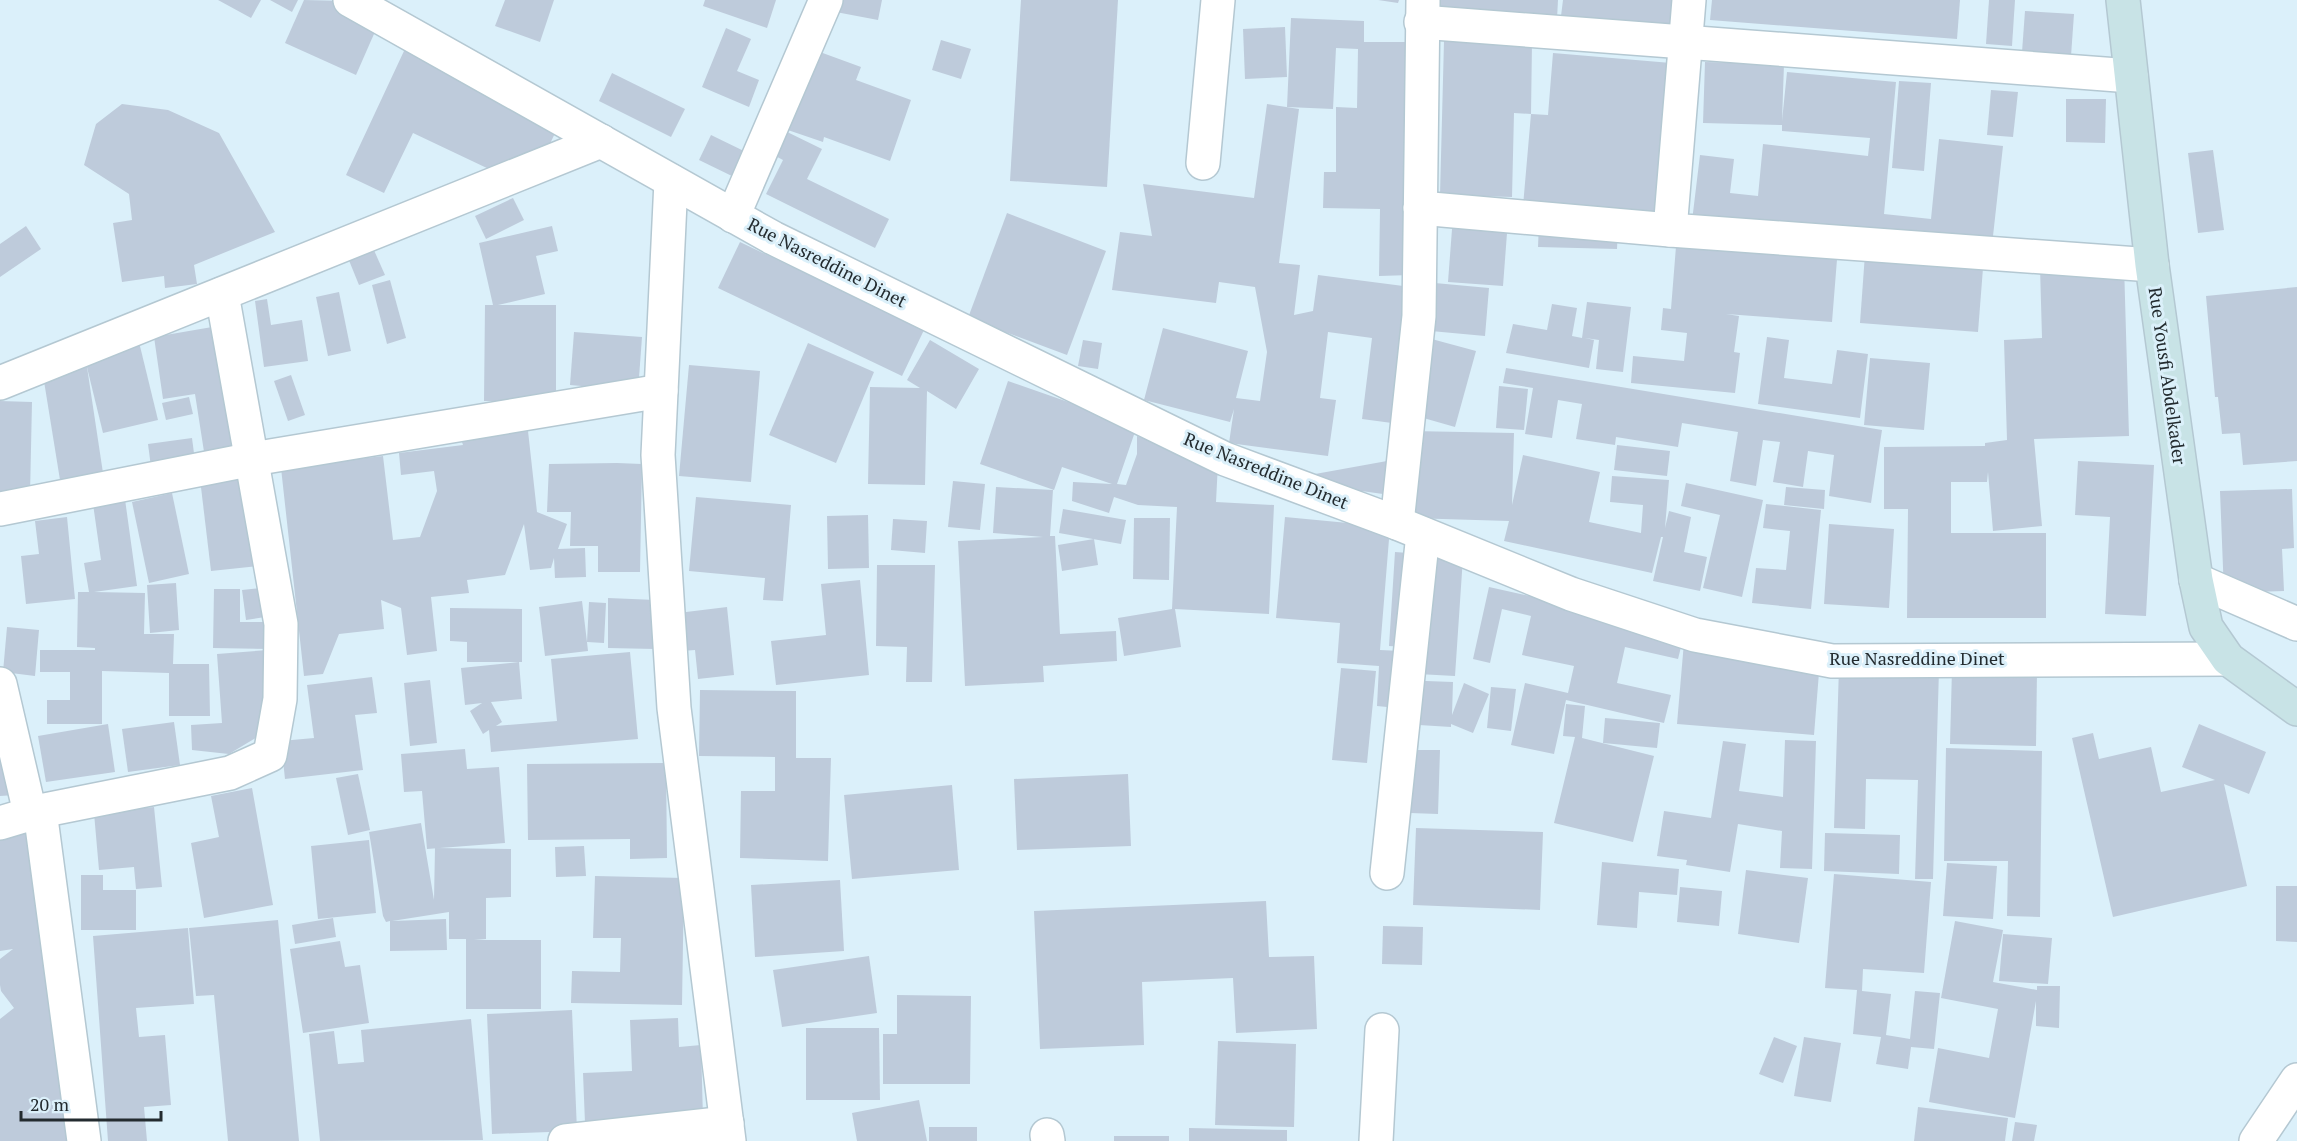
<svg xmlns="http://www.w3.org/2000/svg" width="2297" height="1141" font-family="'PT Serif',serif">
  <style>
    .building { fill: #becbdb }
    .lines { fill: none; stroke-linecap: round; stroke-linejoin: round }
    .minor-casing { stroke: #b4c8d2; stroke-width: 36 }
    .secondary-casing { stroke: #b4c8d2; stroke-width: 36 }
    .minor { stroke: #fff; stroke-width: 33 }
    .secondary { stroke: #c8e3e6; stroke-width: 33 }
    .labels { text-anchor: middle; stroke-width: 6; stroke-linejoin: round; paint-order: stroke }
    .street-label { font-size: 18px; fill: #232b2f; stroke: #dbf0fa }
  </style>
  <rect width="100%" height="100%" fill="#dbf0fa"/>
  <!-- building -->
  <g class="building">
    <polygon points="218,0 261,0 251,18"/>
    <polygon points="270,0 298,0 292,12"/>
    <polygon points="304,0 388,2 356,75 285,43"/>
    <polygon points="505,0 554,0 540,42 495,26"/>
    <polygon points="705,0 776,0 767,28 703,6"/>
    <polygon points="822,0 882,0 878,20 820,9"/>
    <polygon points="1021,0 1118,0 1107,187 1010,181"/>
    <polygon points="1378,0 1399,0 1398,3"/>
    <polygon points="1429,0 1558,0 1557,19 1428,10"/>
    <polygon points="1563,0 1682,0 1679,27 1561,16"/>
    <polygon points="1712,0 1960,0 1957,39 1710,20"/>
    <polygon points="1989,0 2015,0 2012,46 1986,44"/>
    <polygon points="2025,11 2074,14 2071,56 2022,52"/>
    <polygon points="1291,18 1364,21 1364,42 1413,42 1411,275 1379,276 1380,209 1323,208 1324,172 1336,172 1336,107 1357,108 1358,49 1336,48 1333,109 1287,107"/>
    <polygon points="1285,27 1287,77 1245,79 1243,29"/>
    <polygon points="726,28 751,39 737,71 759,80 749,107 702,87"/>
    <polygon points="411,36 566,110 529,188 413,133 384,193 346,175"/>
    <polygon points="941,40 971,49 961,79 932,70"/>
    <polygon points="1444,41 1532,42 1531,114 1514,113 1512,197 1440,195"/>
    <polygon points="809,48 861,67 856,80 911,100 890,161 824,137 823,142 782,128"/>
    <polygon points="1553,53 1671,63 1658,217 1523,206 1531,114 1548,115"/>
    <polygon points="1705,62 1784,64 1782,121 1787,72 1896,82 1884,214 1931,219 1939,139 2003,146 1991,254 1692,221 1700,155 1734,159 1730,193 1758,196 1763,144 1868,156 1870,138 1782,131 1782,125 1703,123"/>
    <polygon points="612,73 685,109 671,137 599,101"/>
    <polygon points="1899,81 1931,83 1924,171 1892,168"/>
    <polygon points="1991,90 2018,92 2013,137 1987,135"/>
    <polygon points="2066,99 2106,99 2105,143 2066,142"/>
    <polygon points="122,104 168,110 219,133 275,232 194,265 197,284 165,288 164,276 122,282 113,223 132,220 129,194 84,165 96,124"/>
    <polygon points="1267,104 1299,109 1279,263 1300,265 1294,315 1313,311 1318,275 1411,287 1392,423 1362,419 1372,338 1328,332 1320,398 1336,400 1328,456 1229,443 1234,409 1230,422 1144,400 1163,328 1248,351 1236,398 1260,401 1267,352 1255,287 1219,282 1216,303 1112,290 1120,232 1152,236 1143,184 1254,198"/>
    <polygon points="779,128 822,149 807,179 889,219 875,248 766,194 783,160 768,152"/>
    <polygon points="711,135 748,153 736,178 699,160"/>
    <polygon points="2213,150 2224,230 2198,233 2188,153"/>
    <polygon points="513,198 524,220 486,239 475,216"/>
    <polygon points="1007,213 1106,251 1067,355 968,318"/>
    <polygon points="1453,216 1508,220 1503,286 1448,282"/>
    <polygon points="1539,224 1618,227 1617,249 1538,247"/>
    <polygon points="26,226 41,249 0,277 0,244"/>
    <polygon points="552,226 558,251 536,256 545,294 498,305 556,305 556,401 484,401 485,305 493,305 479,243"/>
    <polygon points="1677,234 1838,247 1832,322 1726,314 1739,316 1734,352 1740,353 1735,393 1631,383 1633,356 1684,361 1687,333 1661,330 1663,308 1671,309"/>
    <polygon points="740,242 924,330 902,376 718,288"/>
    <polygon points="373,248 385,275 359,285 348,258"/>
    <polygon points="1865,254 1983,268 1978,332 1860,323"/>
    <polygon points="2124,264 2129,436 2034,439 2042,526 1993,531 1988,472 1987,482 1951,482 1951,533 2046,533 2046,618 1907,618 1908,509 1884,509 1884,447 1985,446 1985,443 2007,440 2004,340 2042,338 2040,267"/>
    <polygon points="390,280 406,338 387,344 372,285"/>
    <polygon points="1424,282 1489,288 1485,336 1420,330"/>
    <polygon points="2297,287 2297,461 2243,465 2240,433 2222,434 2218,397 2215,397 2206,296"/>
    <polygon points="339,292 351,351 328,356 316,297"/>
    <polygon points="267,299 271,325 302,320 308,361 264,367 255,301"/>
    <polygon points="1587,302 1631,307 1623,372 1596,369 1599,340 1585,338 1594,340 1589,368 1506,353 1513,324 1547,330 1552,304 1577,308 1572,336 1582,338"/>
    <polygon points="218,326 237,453 205,458 195,394 163,399 154,337"/>
    <polygon points="574,332 642,337 638,391 570,385"/>
    <polygon points="1767,337 1789,340 1784,378 1832,384 1837,350 1868,354 1860,418 1758,404"/>
    <polygon points="1428,338 1476,351 1455,427 1406,413"/>
    <polygon points="930,340 979,369 956,409 927,391 925,485 868,484 870,387 920,388 907,380"/>
    <polygon points="1083,340 1102,343 1098,369 1078,366"/>
    <polygon points="139,342 158,420 103,433 84,355"/>
    <polygon points="808,343 874,372 836,463 769,435"/>
    <polygon points="1870,358 1930,363 1924,430 1864,425"/>
    <polygon points="689,365 760,371 751,482 679,476"/>
    <polygon points="87,367 103,473 60,480 43,375"/>
    <polygon points="1506,368 1882,430 1871,503 1829,496 1834,455 1808,451 1803,487 1773,482 1780,442 1763,440 1756,486 1730,481 1738,432 1682,423 1678,447 1616,437 1615,445 1576,439 1582,404 1558,400 1552,438 1525,434 1533,388 1503,383"/>
    <polygon points="291,375 305,415 288,421 274,381"/>
    <polygon points="1008,381 1137,426 1117,484 1126,485 1137,454 1137,436 1218,463 1216,502 1274,505 1269,614 1175,609 1181,647 1124,656 1118,618 1172,609 1177,507 1138,505 1114,497 1109,513 1072,501 1073,482 1112,484 1062,467 1054,490 980,464"/>
    <polygon points="1499,386 1528,389 1524,430 1496,428"/>
    <polygon points="189,397 193,414 166,420 162,403"/>
    <polygon points="0,401 32,402 30,495 0,495"/>
    <polygon points="528,431 537,512 567,524 558,549 585,548 586,577 555,578 554,558 551,568 530,570 524,524 505,575 467,580 469,593 431,597 437,651 407,655 401,608 381,600 384,629 339,634 323,674 304,676 281,468 383,456 393,540 420,537 437,491 434,471 401,475 399,453 463,445 461,439"/>
    <polygon points="1411,431 1514,433 1512,505 1523,455 1600,472 1589,522 1641,533 1643,505 1610,502 1612,476 1669,480 1665,528 1669,511 1691,517 1684,552 1707,557 1700,591 1653,581 1663,537 1661,537 1652,573 1504,541 1509,521 1409,518"/>
    <polygon points="192,438 195,461 151,467 148,444"/>
    <polygon points="1617,445 1670,451 1667,476 1614,470"/>
    <polygon points="1387,461 1383,494 1282,480"/>
    <polygon points="2078,461 2154,465 2146,616 2105,614 2110,517 2075,515"/>
    <polygon points="617,463 642,464 640,572 598,572 598,546 570,546 571,512 547,512 549,464"/>
    <polygon points="249,474 259,566 211,571 200,479"/>
    <polygon points="953,481 985,484 980,530 948,527"/>
    <polygon points="1686,483 1763,500 1742,597 1703,588 1720,515 1681,506"/>
    <polygon points="996,487 1053,490 1050,536 1055,536 1060,634 1116,631 1117,661 1043,666 1044,682 965,686 958,541 1043,537 993,533"/>
    <polygon points="1786,487 1825,490 1824,509 1784,505"/>
    <polygon points="2292,489 2294,548 2282,549 2284,591 2224,593 2220,491"/>
    <polygon points="124,492 137,586 94,592 145,593 144,634 174,634 173,664 209,664 210,716 169,716 169,673 102,671 102,724 47,724 47,700 70,700 70,672 40,672 40,650 95,650 95,648 77,647 78,592 89,592 84,563 101,560 92,497"/>
    <polygon points="172,493 189,574 149,583 132,502"/>
    <polygon points="696,497 791,505 783,601 763,600 765,578 689,571"/>
    <polygon points="1766,504 1821,510 1811,609 1752,603 1756,568 1786,570 1790,531 1763,528"/>
    <polygon points="1063,509 1126,520 1121,544 1059,533"/>
    <polygon points="868,515 869,568 828,569 827,516"/>
    <polygon points="67,517 75,599 26,604 21,556 39,554 35,521"/>
    <polygon points="1285,517 1390,527 1380,650 1401,651 1399,680 1453,682 1452,715 1464,683 1489,694 1473,733 1451,724 1451,727 1419,725 1418,750 1440,750 1438,814 1382,812 1387,707 1377,706 1379,666 1337,663 1340,623 1276,618"/>
    <polygon points="1134,518 1170,518 1169,580 1133,579"/>
    <polygon points="893,519 927,521 925,553 891,550"/>
    <polygon points="1829,524 1894,529 1889,608 1824,604"/>
    <polygon points="1094,539 1098,565 1062,571 1058,545"/>
    <polygon points="1395,552 1463,557 1455,676 1418,674 1420,648 1389,646"/>
    <polygon points="877,565 935,565 932,682 906,682 907,647 876,646"/>
    <polygon points="860,580 869,675 776,685 771,641 826,635 821,584"/>
    <polygon points="176,583 179,630 150,633 147,585"/>
    <polygon points="1489,587 1685,631 1678,659 1625,647 1617,683 1671,695 1664,723 1566,700 1554,754 1511,745 1525,683 1568,693 1574,666 1522,655 1531,616 1502,609 1490,663 1473,659"/>
    <polygon points="261,588 265,617 246,620 242,590"/>
    <polygon points="214,589 240,589 240,622 269,622 269,649 213,648"/>
    <polygon points="608,598 656,600 655,649 608,648"/>
    <polygon points="582,601 587,642 589,602 606,603 604,643 587,642 588,651 545,656 539,607"/>
    <polygon points="727,607 734,675 698,679 695,650 682,651 678,613"/>
    <polygon points="450,608 522,609 522,662 467,662 467,642 450,641"/>
    <polygon points="7,627 39,630 35,676 3,672"/>
    <polygon points="1684,642 1820,660 1814,735 1677,724"/>
    <polygon points="268,650 269,730 229,754 192,750 191,725 222,723 217,654"/>
    <polygon points="630,652 638,739 491,752 489,730 483,734 470,711 482,703 465,705 461,668 519,662 522,699 491,702 502,722 496,726 557,721 551,659"/>
    <polygon points="1839,667 1939,669 1933,879 1915,879 1918,780 1866,779 1865,829 1834,828"/>
    <polygon points="1341,668 1376,671 1367,763 1332,760"/>
    <polygon points="1952,669 2037,671 2036,746 1950,744"/>
    <polygon points="372,677 377,713 355,715 363,770 285,779 281,741 314,738 307,685"/>
    <polygon points="430,680 437,743 410,746 404,683"/>
    <polygon points="1491,687 1516,689 1511,731 1487,728"/>
    <polygon points="700,690 796,691 796,758 831,758 828,861 740,858 741,791 775,791 775,757 699,756"/>
    <polygon points="1566,704 1585,706 1582,738 1654,756 1633,842 1554,823 1575,737 1563,736"/>
    <polygon points="1605,718 1660,723 1657,748 1603,743"/>
    <polygon points="174,722 180,765 128,772 122,729"/>
    <polygon points="108,724 115,772 46,782 38,736"/>
    <polygon points="2199,724 2266,752 2249,794 2224,784 2247,886 2113,917 2072,738 2093,733 2099,759 2151,747 2161,792 2215,780 2182,767"/>
    <polygon points="1785,740 1816,741 1812,869 1780,868 1782,831 1738,824 1730,872 1686,865 1687,860 1657,856 1664,811 1711,818 1723,741 1746,744 1739,791 1783,797"/>
    <polygon points="1946,748 2042,751 2040,917 2007,916 2008,861 1944,861"/>
    <polygon points="465,749 467,769 499,767 505,843 427,849 422,791 404,792 401,754"/>
    <polygon points="0,751 15,795 0,796"/>
    <polygon points="666,763 667,858 630,859 630,839 528,840 527,764"/>
    <polygon points="358,774 370,830 348,835 336,778"/>
    <polygon points="1128,774 1131,846 1017,850 1014,779"/>
    <polygon points="952,785 959,870 852,879 844,795"/>
    <polygon points="252,788 273,905 204,918 191,843 219,837 211,796"/>
    <polygon points="154,807 162,887 136,889 134,867 99,870 94,813"/>
    <polygon points="421,823 434,900 435,848 511,849 511,897 486,898 486,939 474,940 541,940 541,1009 466,1009 466,939 449,939 449,912 392,921 446,919 447,950 390,951 390,921 386,922 383,916 369,832"/>
    <polygon points="1416,828 1543,832 1540,910 1413,905"/>
    <polygon points="30,830 76,1141 0,1141 0,1019 14,1008 1,991 0,985 0,959 13,949 0,951 0,834"/>
    <polygon points="1825,833 1900,835 1899,874 1824,871"/>
    <polygon points="369,840 376,913 318,919 311,846"/>
    <polygon points="584,846 586,876 556,877 555,847"/>
    <polygon points="1602,862 1679,869 1677,895 1639,892 1637,928 1597,925"/>
    <polygon points="1947,863 1997,866 1993,919 1943,916"/>
    <polygon points="1746,870 1808,878 1799,943 1738,934"/>
    <polygon points="1834,874 1931,882 1924,973 1863,969 1862,991 1891,994 1886,1035 1910,1039 1915,991 1940,993 1934,1049 1911,1047 1908,1069 1876,1064 1881,1037 1853,1034 1857,990 1825,988"/>
    <polygon points="81,875 103,875 103,890 136,890 136,930 81,930"/>
    <polygon points="595,876 684,878 682,1005 571,1003 572,971 620,972 621,938 593,938"/>
    <polygon points="840,880 844,951 755,957 751,885"/>
    <polygon points="2276,886 2297,886 2297,942 2276,941"/>
    <polygon points="1680,887 1722,891 1719,926 1677,922"/>
    <polygon points="1266,901 1269,957 1314,956 1317,1029 1236,1033 1233,978 1142,982 1144,1045 1040,1049 1034,911"/>
    <polygon points="333,918 336,937 295,944 292,925"/>
    <polygon points="278,920 299,1141 228,1141 214,995 196,996 189,928"/>
    <polygon points="1955,921 2003,930 1993,982 2037,990 2037,986 2060,986 2059,1028 2036,1026 2036,1001 2015,1118 1929,1102 1938,1048 1989,1058 1998,1009 1941,998"/>
    <polygon points="1383,926 1423,927 1422,965 1382,964"/>
    <polygon points="188,928 194,1004 136,1008 139,1037 165,1035 171,1105 144,1107 147,1141 108,1141 93,936"/>
    <polygon points="2003,934 2052,938 2048,984 1999,981"/>
    <polygon points="340,941 345,967 360,965 369,1023 303,1033 290,949"/>
    <polygon points="869,956 877,1013 782,1027 773,970"/>
    <polygon points="897,995 971,996 970,1084 883,1084 883,1034 897,1034"/>
    <polygon points="572,1010 577,1131 492,1134 487,1014"/>
    <polygon points="678,1018 679,1047 701,1045 703,1119 585,1123 583,1073 632,1071 630,1020"/>
    <polygon points="471,1019 483,1140 320,1141 309,1034 334,1031 338,1064 364,1062 361,1030"/>
    <polygon points="806,1028 879,1028 880,1100 806,1100"/>
    <polygon points="1774,1037 1797,1046 1783,1083 1759,1074"/>
    <polygon points="1804,1037 1841,1043 1831,1102 1794,1096"/>
    <polygon points="1218,1041 1296,1044 1294,1127 1215,1125"/>
    <polygon points="919,1100 927,1141 857,1141 852,1113"/>
    <polygon points="1918,1107 2008,1118 2005,1141 1914,1141"/>
    <polygon points="2015,1122 2037,1125 2034,1141 2012,1141"/>
    <rect x="929" y="1127" width="48" height="14"/>
    <polygon points="1189,1128 1287,1130 1287,1141 1189,1141"/>
    <rect x="1114" y="1136" width="55" height="5"/>
  </g>
  <g class="lines">
    <defs>
      <g id="minor">
        <polyline points="350,0 773,238 1225,459 1397,523 1571,594 1695,635 1832,661 2228,659"/>
        <polyline points="1689,0 1670,230 2152,265"/>
        <polyline points="1421,22 2131,76"/>
        <polyline points="1203,163 1218,0"/>
        <polyline points="671,181 658,455 674,708 729,1141"/>
        <polyline points="1420,208 1670,230"/>
        <polyline points="733,216 826,0"/>
        <polyline points="0,383 601,141"/>
        <polyline points="0,509 253,459 661,391"/>
        <polyline points="1397,523 1419,316 1423,1"/>
        <polyline points="2196,580 2297,624"/>
        <polyline points="0,684 30,813"/>
        <polyline points="40,811 230,773 270,755 280,699 281,624 222,294"/>
        <polyline points="0,823 40,811 84,1141"/>
        <polyline points="1387,873 1423,534"/>
        <polyline points="1047,1135 1048,1141"/>
        <polyline points="565,1141 727,1123"/>
        <polyline points="1376,1141 1382,1030"/>
        <polyline points="2256,1141 2297,1080"/>
      </g>
      <polyline id="secondary" points="2123,0 2152,265 2196,580 2206,627 2228,659 2297,709"/>
    </defs>
    <!-- minor casing -->
    <use href="#minor" class="minor-casing"/>
    <!-- secondary casing -->
    <use href="#secondary" class="secondary-casing"/>
    <!-- minor -->
    <use href="#minor" class="minor"/>
    <!-- secondary -->
    <use href="#secondary" class="secondary"/>
  </g>
  <g class="labels">
    <!-- street labels -->
    <g class="street-label">
      <text transform="translate(827 263) rotate(27)" y="6">Rue Nasreddine Dinet</text>
      <text transform="translate(2167 376) rotate(82)" y="6">Rue Yousfi Abdelkader</text>
      <text transform="translate(1266 471) rotate(22)" y="6">Rue Nasreddine Dinet</text>
      <text x="1917" y="665">Rue Nasreddine Dinet</text>
    </g>
  </g>
  <!-- scale -->
  <path d="M21 1111v9h140v-9" fill="none" stroke="#232b2f" stroke-width="3"/>
  <text x="30" y="1111" font-size="18" fill="#232b2f" stroke="#dbf0fa" stroke-width="4.5" paint-order="stroke">20 m</text>
</svg>
